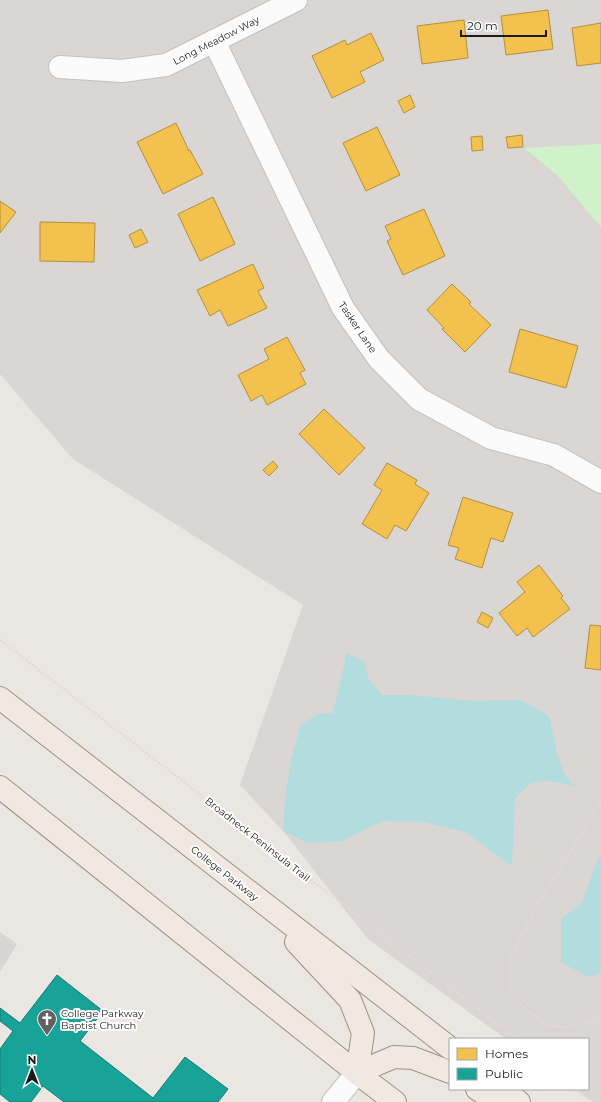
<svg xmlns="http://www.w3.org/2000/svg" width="601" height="1102" font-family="Montserrat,sans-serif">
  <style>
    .residential { fill: #d9d6d4 }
    .religious { fill: #d8d6d4 }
    .park { fill: #d0f2ca }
    .water { fill: #b3dcdf }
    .homes { fill: #f2c14e; stroke: #b28f3f }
    .public { fill: #17a398; stroke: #187a72 }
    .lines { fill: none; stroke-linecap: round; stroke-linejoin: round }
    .minor-casing { stroke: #c2c1bf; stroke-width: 24 }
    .major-casing { stroke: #9f9180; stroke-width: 24 }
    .path { stroke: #ead7d6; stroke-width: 2.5; stroke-dasharray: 2 2; stroke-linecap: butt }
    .minor { stroke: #fcfbfb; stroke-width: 22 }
    .major { stroke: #f0e8e1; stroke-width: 22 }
    .labels { text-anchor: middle; stroke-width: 4; stroke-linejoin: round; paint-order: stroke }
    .street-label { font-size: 10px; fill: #1b1b1b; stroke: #fff }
    .poi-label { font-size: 10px; fill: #1b1b1b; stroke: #fff; text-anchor: start }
  </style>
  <rect width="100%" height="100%" fill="#eae6e2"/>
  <!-- residential -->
  <polygon class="residential" points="0,0 601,0 601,1102 593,1102 575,1089 588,1089 588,1039 506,1039 368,939 283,831 240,785 303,605 73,459 0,374"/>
  <!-- religious -->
  <polygon class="religious" points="0,932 17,944 0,972"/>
  <!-- park -->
  <polygon class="park" points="601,144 601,227 557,175 524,148"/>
  <!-- water -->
  <g class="water">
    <polygon points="347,653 365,662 368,678 382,695 411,695 474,701 520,700 549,716 556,749 564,774 574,786 544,780 529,784 515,799 512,866 465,832 424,822 383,821 342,841 307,843 283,831 285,798 291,760 301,724 321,713 333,713"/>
    <polygon points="601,855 601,973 588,977 561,962 561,919 582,903 597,861"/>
  </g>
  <!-- homes -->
  <g class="homes">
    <polygon points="548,10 553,49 506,55 501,16"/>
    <polygon points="464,20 468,58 422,64 417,26"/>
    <polygon points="601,23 601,63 577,66 572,28"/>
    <polygon points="371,33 384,60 360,72 365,82 332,98 312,56 345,40 347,45"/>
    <polygon points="410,95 415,107 404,113 398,101"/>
    <polygon points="176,123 189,151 190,150 203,174 163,194 137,142"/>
    <polygon points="377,127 400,175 366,191 343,143"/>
    <polygon points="522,135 523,147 508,148 506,137"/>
    <polygon points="482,136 483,150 472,151 471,137"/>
    <polygon points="213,197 235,244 200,261 178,214"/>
    <polygon points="0,201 16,212 0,233"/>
    <polygon points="424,209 445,256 403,275 387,241 391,239 385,226"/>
    <polygon points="40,222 95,223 94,262 40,261"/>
    <polygon points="141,229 148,242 135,248 129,235"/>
    <polygon points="253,264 264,288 258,291 267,308 228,326 220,310 210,316 197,290"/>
    <polygon points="452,284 471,302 469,304 491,325 465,352 442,329 444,328 427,310"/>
    <polygon points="520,329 578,346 566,388 509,372"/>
    <polygon points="287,337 305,370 300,373 306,384 267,405 262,395 251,401 238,375 269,359 264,349"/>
    <polygon points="324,409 365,448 339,475 299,434"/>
    <polygon points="273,461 278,467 269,476 263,470"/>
    <polygon points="387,463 417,480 415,484 429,493 406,531 395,525 387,539 362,524 382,490 374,485"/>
    <polygon points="463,497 513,513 503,542 491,538 482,568 455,559 459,548 448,545"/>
    <polygon points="539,565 563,596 561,598 570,609 533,637 527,628 517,636 499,613 525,592 517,582"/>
    <polygon points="482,612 493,618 488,628 477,622"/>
    <polygon points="590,625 601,626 601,670 585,668"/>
  </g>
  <!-- public -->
  <polygon class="public" points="57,975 103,1011 80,1041 153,1098 185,1057 228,1089 218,1102 64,1102 43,1086 31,1102 10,1102 0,1094 0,1049 13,1031 0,1021 0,1008 20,1023"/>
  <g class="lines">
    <defs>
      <g id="minor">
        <polyline points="214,41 343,308 379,359 419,399 491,438 554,455 601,482"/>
        <polyline points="60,67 122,71 166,65 296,0"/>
        <polyline points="333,1102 357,1073"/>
      </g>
      <g id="major">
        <polyline points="0,698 450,1048"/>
        <polyline points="0,787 357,1073 395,1102"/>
        <polyline points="296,942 350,1000 363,1033 357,1073"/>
        <polyline points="357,1073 394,1057 413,1058 450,1072"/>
        <polyline points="477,1089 498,1102"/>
        <polyline points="503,1089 519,1102"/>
      </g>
    </defs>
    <!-- minor casing -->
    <use href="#minor" class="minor-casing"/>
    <!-- major casing -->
    <use href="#major" class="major-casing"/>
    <!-- path -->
    <g class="path">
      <polyline points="0,640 517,1039"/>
      <path d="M 601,800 L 532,915 L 510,959 L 510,993 C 524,1007 542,1029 564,1027 C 577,1026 589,1021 601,1017"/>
      <polyline points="575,1089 589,1102"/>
    </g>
    <!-- minor -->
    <use href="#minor" class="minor"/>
    <!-- major -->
    <use href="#major" class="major"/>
  </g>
  <!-- icons -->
  <defs>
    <symbol id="church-pin" viewBox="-11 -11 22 30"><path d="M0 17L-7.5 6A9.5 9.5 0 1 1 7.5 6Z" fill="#636261" stroke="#fff"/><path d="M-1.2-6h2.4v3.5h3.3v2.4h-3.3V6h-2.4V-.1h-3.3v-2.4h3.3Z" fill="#fff"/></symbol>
  </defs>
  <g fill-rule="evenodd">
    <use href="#church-pin" x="36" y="1008" width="22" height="30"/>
  </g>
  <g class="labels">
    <!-- street labels -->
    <g class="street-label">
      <text transform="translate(216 40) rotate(-27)" y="4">Long Meadow Way</text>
      <text transform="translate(358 327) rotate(56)" y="4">Tasker Lane</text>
      <text transform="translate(258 839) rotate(38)" y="4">Broadneck Peninsula Trail</text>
      <text transform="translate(225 873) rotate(38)" y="4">College Parkway</text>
    </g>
    <!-- poi labels -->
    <g class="poi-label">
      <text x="61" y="1017">College Parkway<tspan x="61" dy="12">Baptist Church</tspan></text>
    </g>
  </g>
  <!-- legend -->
  <rect x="449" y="1038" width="140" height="52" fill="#ffffff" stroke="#a4a4a4"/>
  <rect x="457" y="1048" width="20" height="12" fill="#f2c14e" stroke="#a4a4a4"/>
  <text x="485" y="1058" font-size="12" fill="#1b1b1b">Homes</text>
  <rect x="457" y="1068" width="20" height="12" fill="#17a398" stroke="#a4a4a4"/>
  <text x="485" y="1078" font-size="12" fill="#1b1b1b">Public</text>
  <!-- north arrow -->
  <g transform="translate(32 1070)" stroke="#ffffff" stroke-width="3" paint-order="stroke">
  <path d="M0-3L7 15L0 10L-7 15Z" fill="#1b1b1b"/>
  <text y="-6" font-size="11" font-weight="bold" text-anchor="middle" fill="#1b1b1b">N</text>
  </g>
  <!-- scale -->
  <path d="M461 30v6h85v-6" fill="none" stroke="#1b1b1b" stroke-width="2"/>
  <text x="467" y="30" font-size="12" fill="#1b1b1b" stroke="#ffffff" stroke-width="3" paint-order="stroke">20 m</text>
</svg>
